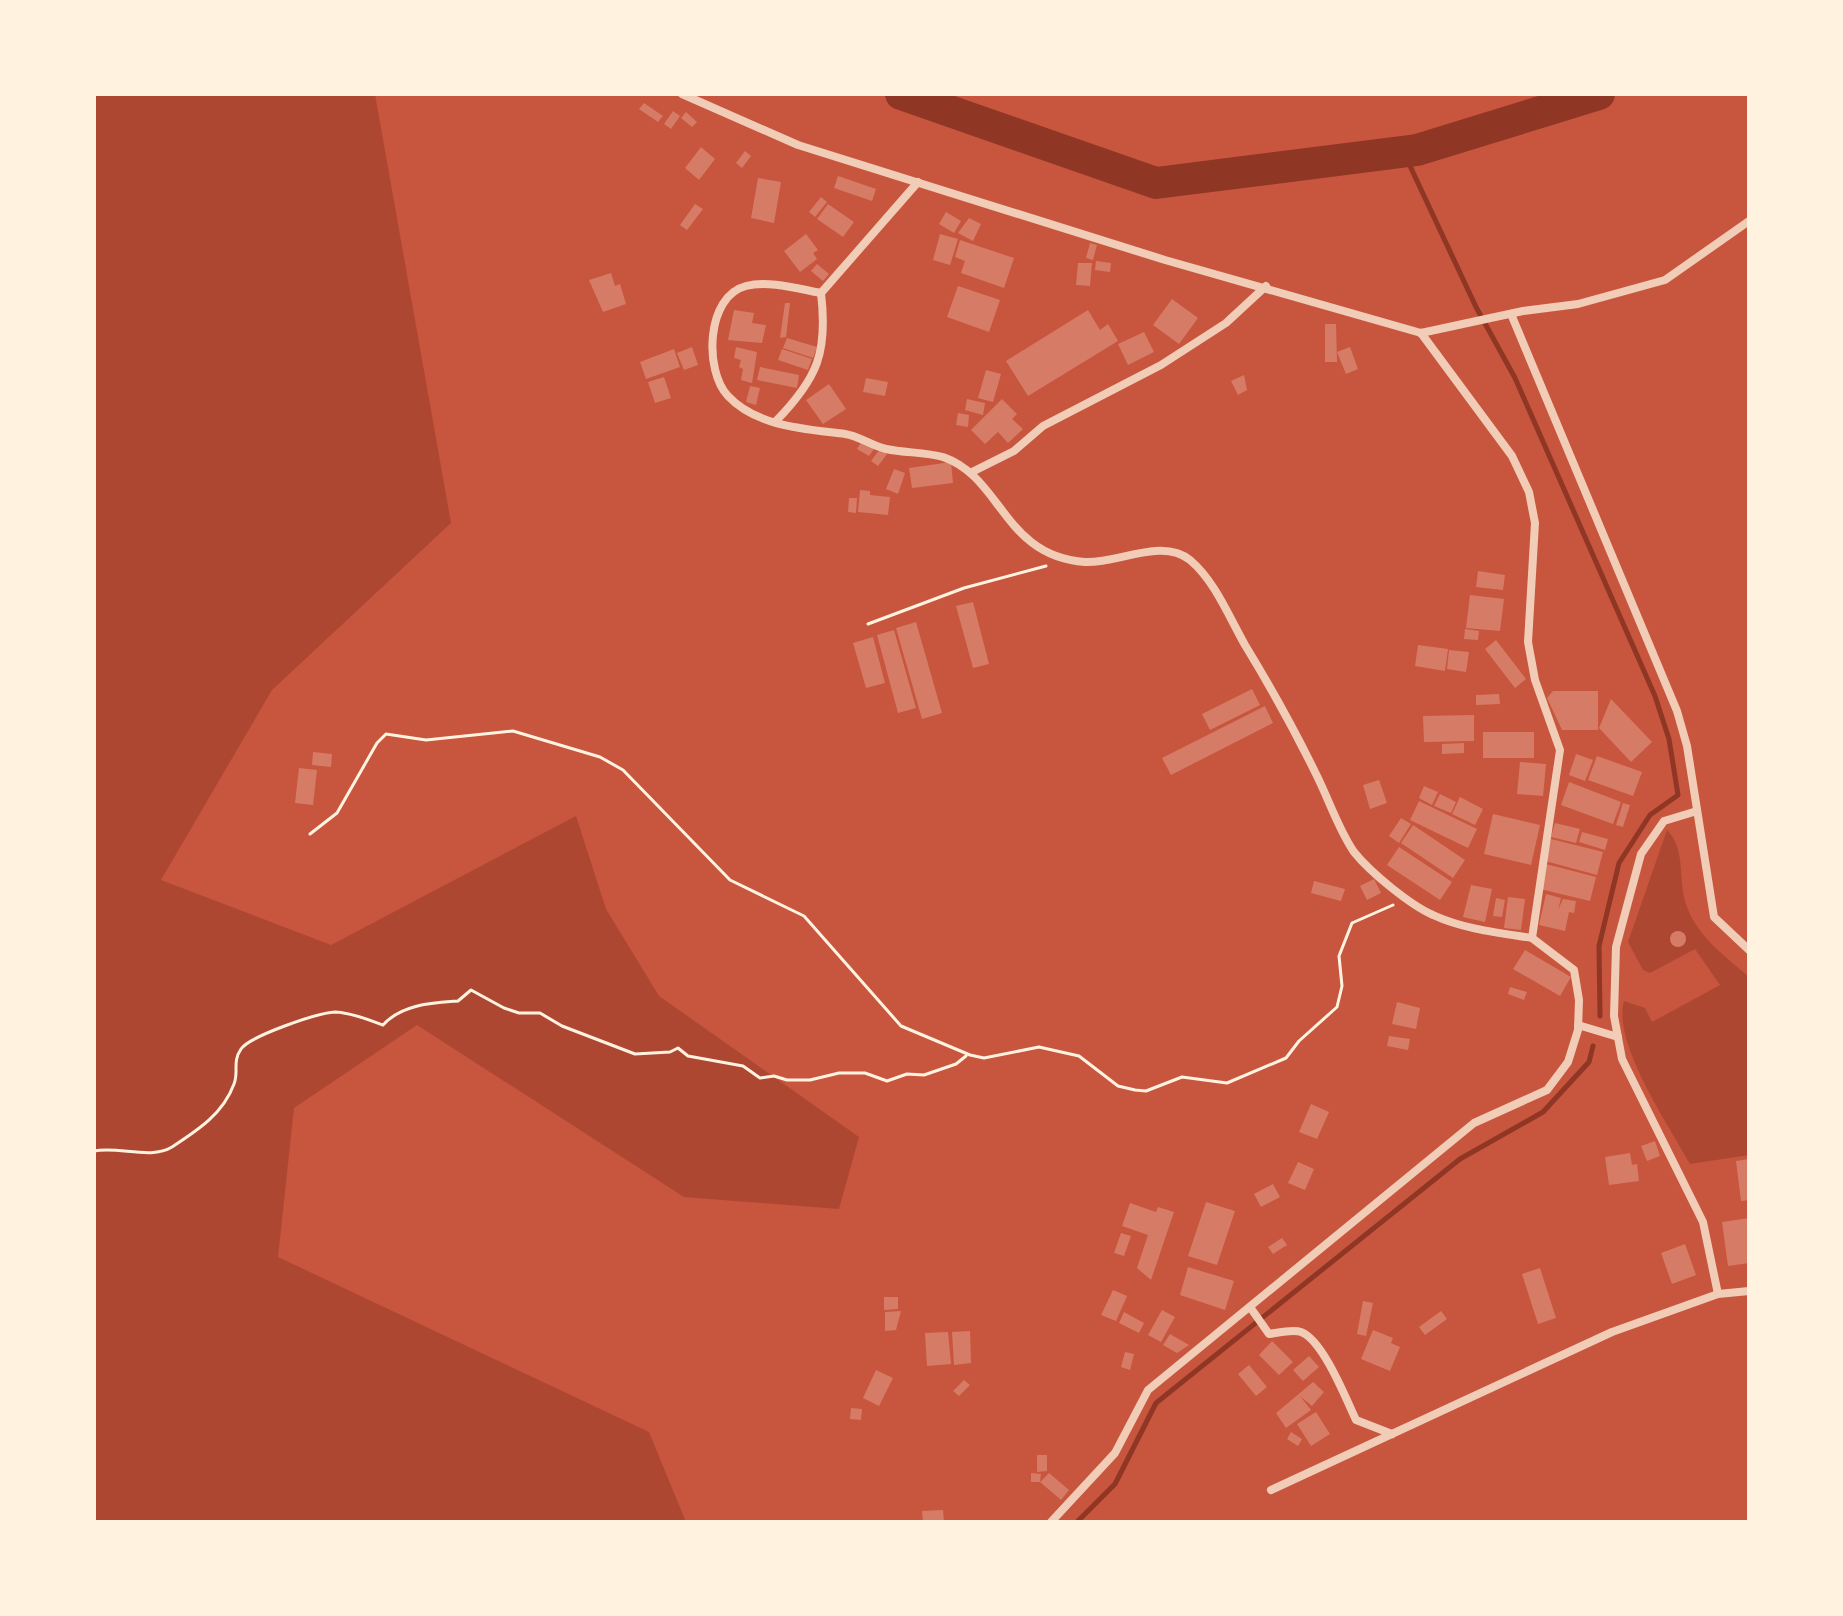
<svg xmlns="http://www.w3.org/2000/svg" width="1843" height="1616" font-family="'Open Sans',sans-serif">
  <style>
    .green { fill: #ae4732 }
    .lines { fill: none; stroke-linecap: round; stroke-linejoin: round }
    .stream { stroke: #8f3625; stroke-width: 5 }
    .river { stroke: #8f3625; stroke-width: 32 }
    .building { fill: #d67c66 }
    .path { stroke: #fff3e0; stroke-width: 3 }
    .minor { stroke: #f1ccb7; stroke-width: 8 }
  </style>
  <rect width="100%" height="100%" fill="#c8553d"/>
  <!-- green -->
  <g class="green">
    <polygon points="94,94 375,94 451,523 272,690 161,880 331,945 576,816 606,909 659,996 859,1137 839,1209 684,1197 417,1025 294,1108 278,1257 649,1432 686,1522 94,1522"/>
    <path d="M 1667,830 C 1687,850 1677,881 1687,907 C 1698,937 1725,956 1749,977 L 1749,1155 L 1690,1164 C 1670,1127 1612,1043 1624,1001 L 1645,1008 L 1652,1022 L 1720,985 L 1695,949 L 1650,973 L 1643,970 L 1628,942 Z"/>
  </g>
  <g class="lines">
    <!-- stream -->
    <g class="stream">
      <polyline points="1403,151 1476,307 1515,378 1655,696 1669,739 1678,795 1650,815 1619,863 1599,946 1600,1016"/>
      <polyline points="1077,1522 1115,1484 1156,1403 1460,1159 1543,1112 1589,1062 1593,1046"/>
    </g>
    <!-- river -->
    <polyline class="river" points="901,94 1156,183 1417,150 1599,94"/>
  </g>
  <!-- building -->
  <g class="building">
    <polygon points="644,103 663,116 658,122 639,109"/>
    <polygon points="673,111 680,116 671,129 664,124"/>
    <polygon points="686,112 697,122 692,127 681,118"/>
    <polygon points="701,147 715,159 699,180 685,168"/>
    <polygon points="745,151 751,156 742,168 736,163"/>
    <polygon points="838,176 876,189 872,201 834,188"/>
    <polygon points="758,178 781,182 774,223 751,218"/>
    <polygon points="821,197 827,202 815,217 809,212"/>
    <polygon points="695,204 703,209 687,230 680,225"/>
    <polygon points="828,204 854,222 843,237 817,219"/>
    <polygon points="946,212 961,221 954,233 939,224"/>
    <polygon points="969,218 981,224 973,241 958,233"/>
    <polygon points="806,234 818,250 813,253 817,259 800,272 784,251"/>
    <polygon points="940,234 958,239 950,265 933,260"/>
    <polygon points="960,240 1014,258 1004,288 961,273 965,261 955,257"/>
    <polygon points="1090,243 1097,245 1093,260 1086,258"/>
    <polygon points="1096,261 1111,263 1110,272 1095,270"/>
    <polygon points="1078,263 1092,263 1090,286 1076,285"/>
    <polygon points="817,264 829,274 823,281 811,271"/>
    <polygon points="611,273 615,286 620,284 626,304 603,312 589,280"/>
    <polygon points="958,286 1000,300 989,332 947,317"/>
    <polygon points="1172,299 1198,318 1179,344 1153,325"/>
    <polygon points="785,303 790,303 786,337 780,338"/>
    <polygon points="734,310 754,313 752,323 766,325 762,343 728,340"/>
    <polygon points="1088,310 1100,330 1108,324 1118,341 1028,396 1006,361"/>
    <polygon points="1325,324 1336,324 1337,362 1325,362"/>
    <polygon points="1144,332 1154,352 1128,365 1118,344"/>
    <polygon points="787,338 817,347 813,358 783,348"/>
    <polygon points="692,347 698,365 684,370 677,353"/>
    <polygon points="736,347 757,352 752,383 741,380 743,369 739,367 741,360 734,358"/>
    <polygon points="1350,347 1358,369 1346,374 1337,352"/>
    <polygon points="674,349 680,367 646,379 640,362"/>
    <polygon points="782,349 812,359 808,370 778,360"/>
    <polygon points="760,367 799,375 797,388 757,380"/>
    <polygon points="986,370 1001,374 993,402 978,398"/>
    <polygon points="1244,375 1247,390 1238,395 1231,381"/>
    <polygon points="664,377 671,398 655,403 648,382"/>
    <polygon points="866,378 888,382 885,396 863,392"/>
    <polygon points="829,384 846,409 823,424 806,400"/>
    <polygon points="750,386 760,388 756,405 746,402"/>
    <polygon points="967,399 985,403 983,415 965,410"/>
    <polygon points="1002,399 1017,414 1012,419 1023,429 1008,443 998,432 985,444 971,430"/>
    <polygon points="958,413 969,415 968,427 956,425"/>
    <polygon points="862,441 874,449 869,456 857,449"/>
    <polygon points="880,449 887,454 878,466 871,461"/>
    <polygon points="951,462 953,483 912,488 909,468"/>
    <polygon points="894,469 905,473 898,494 886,489"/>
    <polygon points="860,490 870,491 870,495 890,497 888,515 858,512"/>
    <polygon points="849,498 857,498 856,513 848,512"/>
    <polygon points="1478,571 1505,575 1503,590 1476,587"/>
    <polygon points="1470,595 1504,599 1500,631 1466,628"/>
    <polygon points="973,602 989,664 973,668 956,606"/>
    <polygon points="916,622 942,713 922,719 896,628"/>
    <polygon points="1465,629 1479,631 1478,640 1464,639"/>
    <polygon points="894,630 916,708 898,713 877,635"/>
    <polygon points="873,637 885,683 866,688 853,643"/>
    <polygon points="1496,640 1526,679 1515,688 1485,649"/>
    <polygon points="1418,645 1448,649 1445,671 1415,666"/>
    <polygon points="1449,650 1469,652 1466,672 1447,669"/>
    <polygon points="1252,689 1260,705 1210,730 1202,714"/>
    <polygon points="1553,691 1598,691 1598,730 1562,730 1547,698"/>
    <polygon points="1499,694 1500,704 1476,705 1476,695"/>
    <polygon points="1611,699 1652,742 1631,762 1599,728"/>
    <polygon points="1265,706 1273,723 1171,775 1162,758"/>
    <polygon points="1474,715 1474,741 1424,742 1423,716"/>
    <rect x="1483" y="732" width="51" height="26"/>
    <polygon points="1464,743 1464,753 1442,754 1442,744"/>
    <polygon points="313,752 332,754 331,767 312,765"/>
    <polygon points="1576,754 1593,760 1585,781 1569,775"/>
    <polygon points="1597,756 1642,772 1633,796 1588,780"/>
    <polygon points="1520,762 1546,764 1543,796 1517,794"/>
    <polygon points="299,768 317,770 313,805 295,803"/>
    <polygon points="1379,780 1387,803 1370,809 1363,785"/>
    <polygon points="1569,782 1621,802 1613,824 1561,805"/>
    <polygon points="1424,786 1438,792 1432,805 1419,798"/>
    <polygon points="1440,794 1456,802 1451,813 1434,806"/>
    <polygon points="1460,797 1483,809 1475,825 1452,814"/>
    <polygon points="1419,801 1477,829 1468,848 1410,820"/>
    <polygon points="1623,803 1630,805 1623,827 1616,825"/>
    <polygon points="1493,814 1540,825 1531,865 1484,854"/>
    <polygon points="1401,818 1411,824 1399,843 1389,836"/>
    <polygon points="1555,823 1580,829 1576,843 1551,837"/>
    <polygon points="1413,825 1465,860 1453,878 1401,843"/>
    <polygon points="1582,832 1608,839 1605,850 1579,842"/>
    <polygon points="1551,839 1603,852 1597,875 1545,861"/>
    <polygon points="1399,847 1452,882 1440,900 1387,865"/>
    <polygon points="1546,864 1596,877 1590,901 1540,889"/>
    <polygon points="1374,879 1381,893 1367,900 1360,886"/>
    <polygon points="1314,881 1345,889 1341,901 1311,893"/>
    <polygon points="1471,885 1492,889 1485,922 1463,917"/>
    <polygon points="1546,894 1561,898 1558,910 1563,899 1576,901 1574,913 1569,912 1565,931 1539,925"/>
    <polygon points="1508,897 1525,899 1521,930 1504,928"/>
    <polygon points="1496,898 1505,900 1502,917 1493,916"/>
    <circle cx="1678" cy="939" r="8"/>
    <polygon points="1525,950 1571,977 1560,996 1513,969"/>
    <polygon points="1510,987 1527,992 1524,1000 1508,994"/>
    <polygon points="1397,1002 1420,1008 1416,1029 1392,1024"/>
    <polygon points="1389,1036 1410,1039 1408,1050 1387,1046"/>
    <polygon points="1311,1104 1329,1112 1317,1139 1299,1132"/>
    <polygon points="1655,1141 1660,1156 1647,1161 1641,1146"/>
    <polygon points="1630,1153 1632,1165 1637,1164 1639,1181 1609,1185 1605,1157"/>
    <polygon points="1749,1159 1749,1200 1741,1201 1736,1161"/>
    <polygon points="1298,1162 1314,1169 1305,1190 1288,1183"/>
    <polygon points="1273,1184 1280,1197 1261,1207 1254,1194"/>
    <polygon points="1206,1202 1235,1211 1217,1265 1188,1256"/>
    <polygon points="1130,1203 1156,1212 1158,1207 1174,1212 1151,1280 1137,1268 1148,1235 1122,1226"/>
    <polygon points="1749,1218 1749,1263 1728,1266 1722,1222"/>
    <polygon points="1121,1233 1131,1236 1124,1256 1114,1253"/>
    <polygon points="1282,1238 1287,1245 1273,1254 1268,1247"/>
    <polygon points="1685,1244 1696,1275 1672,1284 1661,1253"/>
    <polygon points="1188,1267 1234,1281 1225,1310 1180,1295"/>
    <polygon points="1540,1268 1556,1318 1538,1324 1522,1274"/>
    <polygon points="1113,1290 1127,1296 1116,1321 1101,1315"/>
    <polygon points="884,1297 898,1297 898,1309 884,1310"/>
    <polygon points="1363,1301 1373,1303 1366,1336 1357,1334"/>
    <polygon points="1162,1310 1175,1317 1161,1342 1148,1335"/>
    <polygon points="901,1311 896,1330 885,1331 885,1312"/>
    <polygon points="1441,1311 1447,1319 1425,1335 1419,1327"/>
    <polygon points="1124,1312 1144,1323 1139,1333 1119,1323"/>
    <polygon points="1373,1330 1393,1338 1391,1343 1400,1347 1390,1371 1361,1359"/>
    <polygon points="970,1331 971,1363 954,1365 952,1332"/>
    <polygon points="948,1332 951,1364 927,1366 925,1333"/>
    <polygon points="1170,1334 1189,1345 1177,1353 1163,1345"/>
    <polygon points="1272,1341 1293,1362 1279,1375 1259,1355"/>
    <polygon points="1125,1352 1134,1354 1130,1370 1121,1367"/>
    <polygon points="1309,1356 1319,1367 1303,1381 1293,1370"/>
    <polygon points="1249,1365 1267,1387 1256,1396 1238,1374"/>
    <polygon points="876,1370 893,1378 879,1406 863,1398"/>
    <polygon points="964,1380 970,1385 959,1396 953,1391"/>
    <polygon points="1313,1382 1324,1392 1312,1406 1300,1396 1311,1410 1286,1428 1276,1413"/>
    <polygon points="851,1408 862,1409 861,1420 850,1419"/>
    <polygon points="1316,1412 1330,1434 1311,1446 1297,1424"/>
    <polygon points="1291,1432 1302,1439 1298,1446 1287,1439"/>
    <polygon points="1037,1455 1047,1455 1047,1471 1037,1472"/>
    <polygon points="1031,1473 1041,1474 1040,1482 1049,1473 1069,1490 1061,1500 1040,1482 1031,1482"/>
    <polygon points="943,1510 944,1522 923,1522 922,1511"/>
  </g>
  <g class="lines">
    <!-- path -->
    <g class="path">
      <polyline points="868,624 964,588 1046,566"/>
      <polyline points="310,834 337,813 377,743 386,734 426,740 513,731 600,757 623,770 730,880 804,916 901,1026 970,1055 984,1058 1039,1047 1079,1056 1118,1086 1135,1090 1146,1091 1182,1077 1227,1083 1286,1058 1299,1041 1337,1007 1342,986 1339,956 1352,923 1393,905"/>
      <path d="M 94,1151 C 119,1146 151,1160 172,1147 C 198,1130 223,1114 234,1084 C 239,1072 232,1062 241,1049 C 250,1036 317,1013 335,1012 C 350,1012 369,1020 383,1025 C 402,1004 432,1003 458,1001 L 471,990 L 504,1008 L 519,1013 L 540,1013 L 562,1026 L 635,1054 L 670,1052 L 678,1048 L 688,1056 L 743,1066 L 760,1078 L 774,1076 L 787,1080 L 810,1080 L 839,1073 L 865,1073 L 887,1081 L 907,1074 L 924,1075 L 956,1064 L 966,1056"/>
    </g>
    <!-- minor -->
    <g class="minor">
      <polyline points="682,94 798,145 1165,260 1421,333"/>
      <path d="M 821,293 C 799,289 768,280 746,286 C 706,296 704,371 728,396 C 757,427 806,429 845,434 C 859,436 872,446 886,449 C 905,453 925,452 943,457 C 1002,477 1003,556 1085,562 C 1117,564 1162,537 1190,560 C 1215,581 1229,617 1245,645 C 1270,686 1294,729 1315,772 C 1328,797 1338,829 1354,852 C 1370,872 1410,905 1433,915 C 1463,929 1499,933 1532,938"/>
      <polyline points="1511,314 1677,711 1687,746 1714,917 1749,950"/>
      <polyline points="1421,333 1523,311 1578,304 1665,280 1749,221"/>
      <path d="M 776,421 C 818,378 828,352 821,293 L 918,182"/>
      <polyline points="972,472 1014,451 1043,426 1161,365 1226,323 1266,286"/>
      <polyline points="1697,811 1664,821 1641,854 1616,947 1614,1016 1622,1059 1703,1222 1718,1294 1749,1291"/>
      <polyline points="1578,1025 1618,1037"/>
      <path d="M 1250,1307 L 1269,1334 C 1278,1333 1292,1329 1301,1332 C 1323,1340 1346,1399 1356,1420 L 1392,1434"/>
      <polyline points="1271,1490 1612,1332 1718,1294"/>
      <polyline points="1051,1522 1115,1453 1148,1390 1474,1123 1547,1090 1568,1062 1578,1030 1579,1000 1574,970 1532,938 1560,750 1535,680 1528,642 1535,523 1529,492 1512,456 1421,333"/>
    </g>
  </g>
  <!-- border -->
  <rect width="1843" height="1616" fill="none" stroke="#fff3e0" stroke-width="192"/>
</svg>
